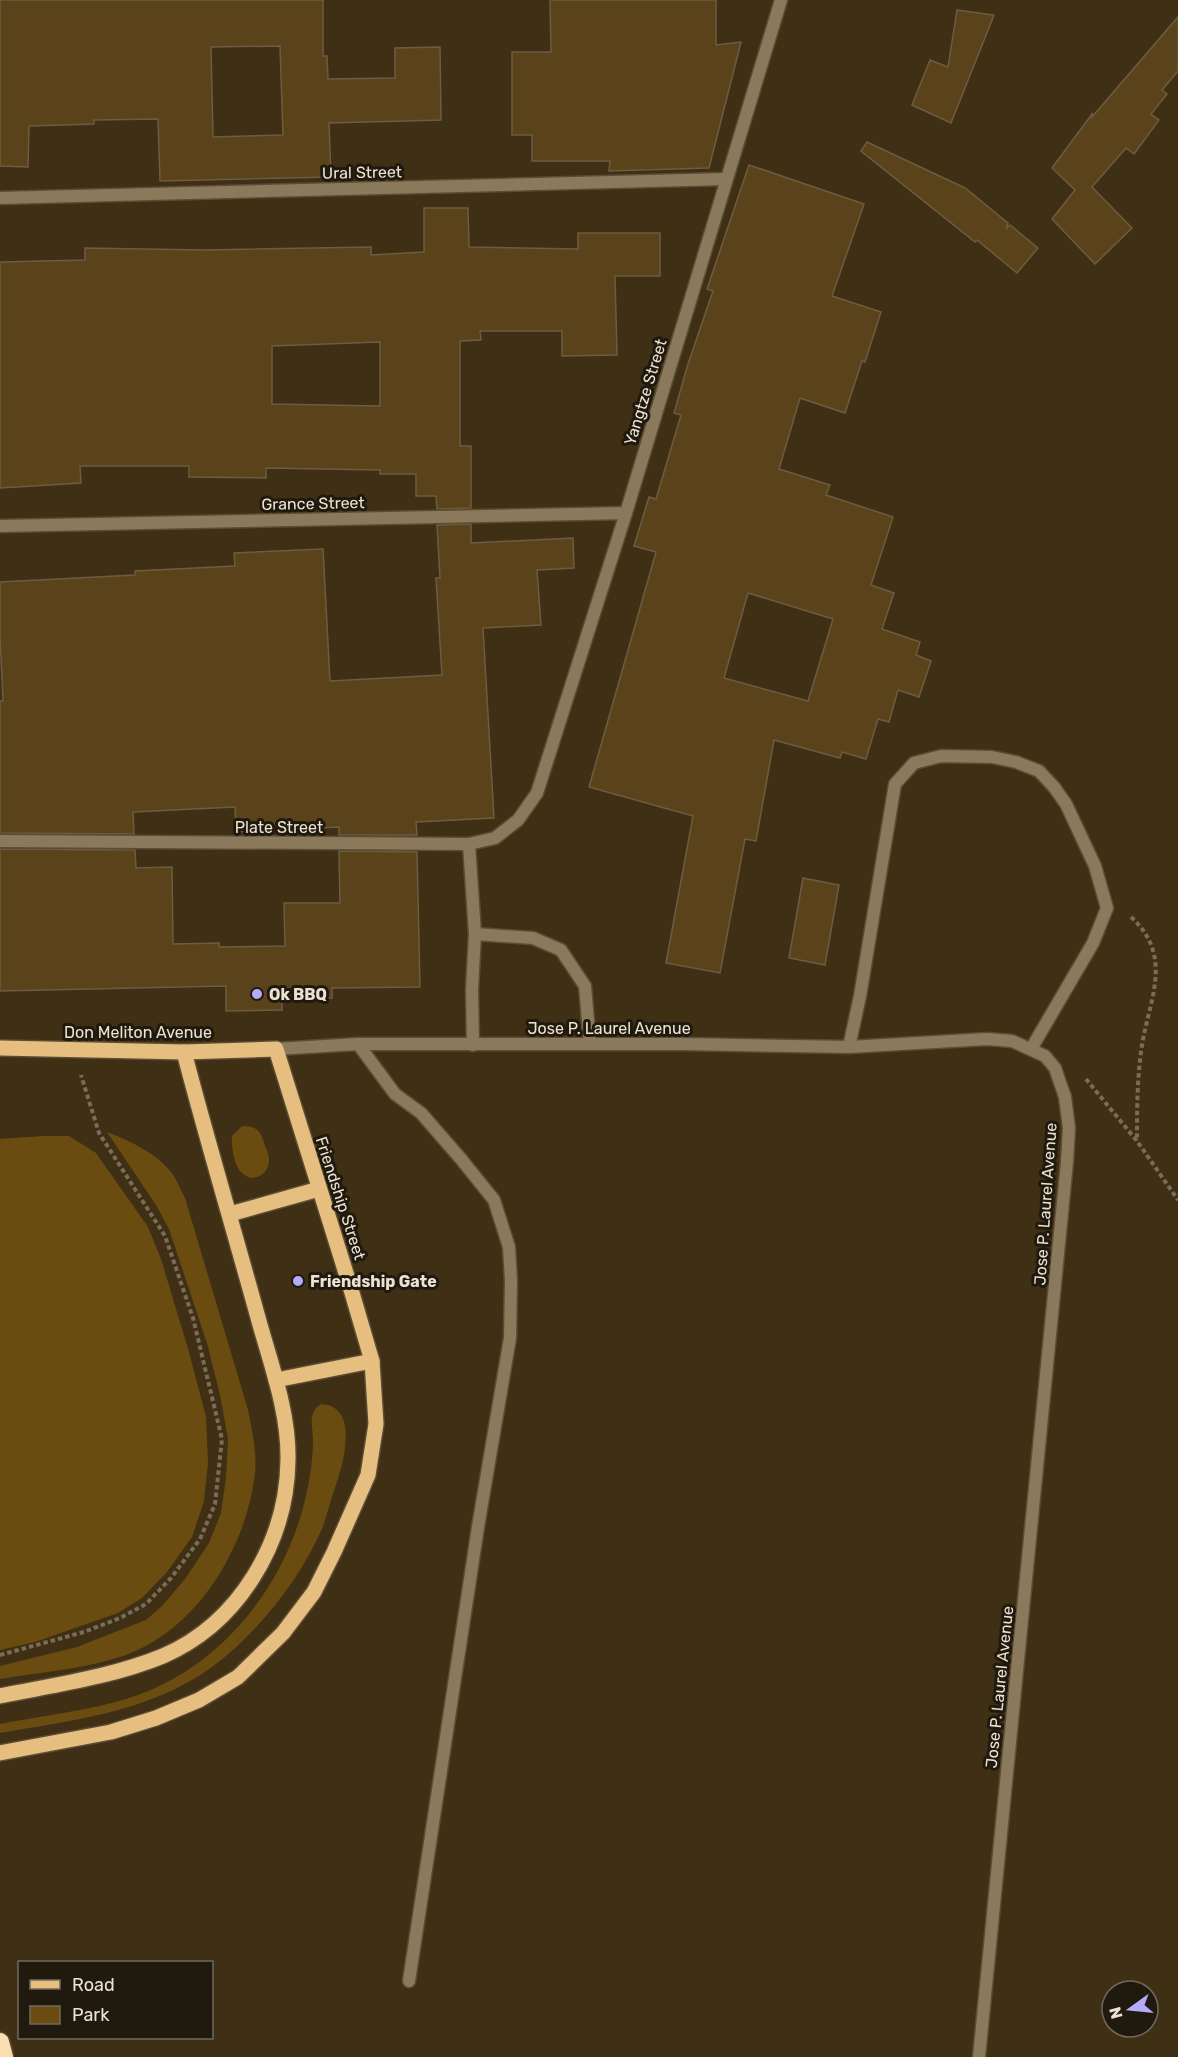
<svg xmlns="http://www.w3.org/2000/svg" width="1178" height="2057" font-family="Rubik,sans-serif">
  <style>
    .green { fill: #6a4c11 }
    .building { fill: #5a431b; stroke: #6d5c41; stroke-width: 1.5; fill-rule: evenodd }
    .lines { fill: none; stroke-linecap: round; stroke-linejoin: round }
    .service-casing { stroke: #5b4c33; stroke-width: 15 }
    .minor-casing { stroke: #5b4c33; stroke-width: 15 }
    .tertiary-casing { stroke: #5b4c33; stroke-width: 15 }
    .primary-casing { stroke: #5b4c33; stroke-width: 18 }
    .motorway-casing { stroke: #5b4c33; stroke-width: 21 }
    .path { stroke: #7a6c56; stroke-width: 4; stroke-dasharray: 4.5 3; stroke-linecap: butt }
    .service { stroke: #8b795b; stroke-width: 12 }
    .minor { stroke: #8b795b; stroke-width: 12 }
    .tertiary { stroke: #8b795b; stroke-width: 12 }
    .primary { stroke: #e5be80; stroke-width: 15 }
    .motorway { stroke: #f9deb2; stroke-width: 18 }
    .poi-dot { fill: #b5acf9; stroke: #20190d; stroke-width: 2 }
    .labels { text-anchor: middle; stroke-width: 6; stroke-linejoin: round; paint-order: stroke }
    .street-label { font-size: 16px; fill: #ece2d3; stroke: #20190d }
    .poi-label { font-size: 16px; font-weight: bold; fill: #ece2d3; stroke: #20190d; text-anchor: start }
  </style>
  <rect width="100%" height="100%" fill="#3f2f15"/>
  <!-- green -->
  <g class="green">
    <path d="M 242,1126 C 254,1126 260,1129 263,1140 C 265,1146 268,1152 269,1158 C 271,1174 252,1185 241,1172 C 234,1165 231,1146 232,1136 Z"/>
    <path d="M 107,1132 C 130,1141 159,1154 174,1176 C 178,1183 181,1191 185,1198 L 248,1410 C 252,1430 257,1453 255,1473 C 247,1546 198,1629 126,1655 C 86,1669 41,1672 0,1679 L 0,1666 L 77,1647 L 146,1620 L 162,1606 L 185,1579 L 209,1543 L 221,1513 L 226,1478 L 228,1439 L 220,1395 L 207,1343 L 169,1229 L 156,1205 Z"/>
    <polygon points="44,1136 69,1136 96,1153 148,1227 161,1259 189,1352 206,1417 208,1463 204,1501 192,1537 167,1572 142,1598 118,1613 35,1642 0,1650 0,1139"/>
    <path d="M 321,1404 C 334,1404 343,1413 345,1426 C 348,1451 340,1473 332,1497 C 328,1508 326,1520 321,1531 C 297,1585 249,1644 199,1676 C 139,1713 69,1721 0,1733 L 0,1724 C 46,1715 103,1709 146,1692 C 237,1655 299,1564 311,1468 C 312,1459 313,1450 313,1441 C 313,1426 307,1413 321,1404 Z"/>
  </g>
  <!-- building -->
  <g class="building">
    <path d="M 0,0 L 323,0 L 323,56 L 327,56 L 328,79 L 395,78 L 395,48 L 440,47 L 441,120 L 329,123 L 331,177 L 160,181 L 158,119 L 94,120 L 94,124 L 29,126 L 28,167 L 0,166 ZM 280,46 L 283,135 L 213,137 L 211,47 Z"/>
    <polygon points="550,0 716,0 716,45 741,42 709,168 609,171 610,161 532,161 532,135 512,135 512,52 551,52"/>
    <polygon points="957,10 994,15 951,123 912,105 930,60 948,67"/>
    <polygon points="1178,17 1178,71 1162,90 1167,94 1151,114 1159,120 1134,154 1126,148 1092,187 1132,228 1095,264 1052,219 1075,190 1052,168 1092,114 1092,117"/>
    <polygon points="867,142 965,188 1008,223 1006,229 1010,225 1038,248 1017,273 977,240 975,242 861,151"/>
    <path d="M 749,165 L 864,204 L 832,296 L 881,312 L 865,362 L 862,361 L 845,413 L 800,398 L 779,469 L 830,485 L 826,495 L 893,517 L 871,585 L 894,593 L 882,629 L 920,642 L 916,655 L 931,661 L 919,697 L 898,690 L 889,722 L 878,719 L 866,759 L 842,752 L 840,758 L 774,740 L 756,841 L 745,839 L 720,973 L 666,963 L 693,816 L 589,787 L 656,552 L 634,546 L 649,497 L 656,499 L 681,415 L 674,413 L 688,364 L 713,291 L 707,289 ZM 748,593 L 833,619 L 808,701 L 724,678 Z"/>
    <path d="M 424,208 L 468,208 L 469,247 L 578,249 L 578,233 L 660,233 L 660,276 L 615,276 L 617,355 L 562,356 L 562,331 L 480,331 L 481,340 L 460,341 L 460,446 L 471,446 L 471,508 L 437,509 L 436,496 L 416,496 L 416,474 L 380,474 L 380,470 L 266,468 L 266,478 L 189,477 L 189,466 L 80,466 L 81,483 L 0,488 L 0,262 L 85,260 L 85,248 L 205,250 L 371,247 L 371,255 L 424,252 ZM 380,342 L 380,406 L 272,404 L 272,346 Z"/>
    <polygon points="471,524 471,543 573,538 574,568 537,570 541,625 483,628 494,818 416,822 417,835 339,835 339,827 236,832 235,807 133,812 134,834 0,833 0,701 3,701 0,637 0,582 135,575 135,571 235,566 234,553 323,549 330,681 442,675 436,578 440,578 437,525"/>
    <polygon points="0,849 135,850 136,868 172,867 173,944 219,943 219,947 285,946 284,903 340,903 339,851 417,852 420,987 332,988 332,998 282,999 282,1010 226,1011 226,986 0,991"/>
    <polygon points="803,878 839,885 825,965 789,958"/>
  </g>
  <g class="lines">
    <defs>
      <g id="service">
        <polyline points="469,844 475,934"/>
        <polyline points="358,1044 395,1094 421,1113 461,1159 494,1200 509,1247 511,1281 510,1338 478,1527 409,1981"/>
        <polyline points="473,1045 472,989 475,934 533,938 561,950 585,986 590,1044"/>
      </g>
      <g id="minor">
        <polyline points="0,198 725,179"/>
        <polyline points="0,526 626,513"/>
        <polyline points="0,841 469,844 495,838 518,820 537,793 626,513 781,0"/>
        <polyline points="849,1047 860,996 895,784 914,763 941,756 992,757 1016,762 1039,771 1054,787 1066,804 1095,866 1107,908 1093,943 1031,1049"/>
      </g>
      <polyline id="tertiary" points="276,1049 358,1044 683,1044 849,1047 987,1039 1012,1041 1045,1056 1055,1068 1065,1097 1069,1128 1067,1162 979,2057"/>
      <g id="primary">
        <polyline points="0,1048 184,1052 276,1049 350,1286 372,1361 376,1424 368,1475 334,1552 314,1592 283,1633 238,1677 199,1700 156,1718 111,1732 0,1753"/>
        <polyline points="230,1214 319,1189"/>
        <polyline points="276,1380 372,1361"/>
        <path d="M 0,1696 C 54,1685 112,1677 163,1656 C 239,1623 287,1542 288,1460 C 289,1411 270,1362 257,1314 C 233,1227 207,1140 184,1052"/>
      </g>
      <polyline id="motorway" points="0,2042 4,2057"/>
    </defs>
    <!-- service casing -->
    <use href="#service" class="service-casing"/>
    <!-- minor casing -->
    <use href="#minor" class="minor-casing"/>
    <!-- tertiary casing -->
    <use href="#tertiary" class="tertiary-casing"/>
    <!-- primary casing -->
    <use href="#primary" class="primary-casing"/>
    <!-- motorway casing -->
    <use href="#motorway" class="motorway-casing"/>
    <!-- path -->
    <g class="path">
      <path d="M 1131,917 C 1176,958 1147,1003 1141,1052 C 1137,1082 1137,1112 1137,1141"/>
      <polyline points="1086,1079 1137,1141 1178,1200"/>
      <polyline points="0,1655 84,1632 120,1618 146,1604 171,1578 200,1539 215,1504 222,1439 193,1318 165,1236 99,1133 81,1075"/>
    </g>
    <!-- service -->
    <use href="#service" class="service"/>
    <!-- minor -->
    <use href="#minor" class="minor"/>
    <!-- tertiary -->
    <use href="#tertiary" class="tertiary"/>
    <!-- primary -->
    <use href="#primary" class="primary"/>
    <!-- motorway -->
    <use href="#motorway" class="motorway"/>
  </g>
  <!-- markers -->
  <g class="poi-dot">
    <circle cx="257" cy="994" r="6"/>
    <circle cx="298" cy="1281" r="6"/>
  </g>
  <g class="labels">
    <!-- street labels -->
    <g class="street-label">
      <text transform="translate(362 172) rotate(-1)" y="6">Ural Street</text>
      <text transform="translate(645 392) rotate(-73)" y="6">Yangtze Street</text>
      <text transform="translate(313 503) rotate(-1)" y="6">Grance Street</text>
      <text x="279" y="833">Plate Street</text>
      <text x="609" y="1034">Jose P. Laurel Avenue</text>
      <text x="138" y="1038">Don Meliton Avenue</text>
      <text transform="translate(341 1198) rotate(72)" y="6">Friendship Street</text>
      <text transform="translate(1045 1204) rotate(-86)" y="6">Jose P. Laurel Avenue</text>
      <text transform="translate(999 1687) rotate(-84)" y="6">Jose P. Laurel Avenue</text>
    </g>
    <!-- poi labels -->
    <g class="poi-label">
      <text x="269" y="1000">Ok BBQ</text>
      <text x="310" y="1287">Friendship Gate</text>
    </g>
  </g>
  <!-- legend -->
  <rect x="18" y="1961" width="195" height="78" fill="#20190d" stroke="#72695c" stroke-width="1.5"/>
  <rect x="30" y="1980" width="30" height="9" fill="#e5be80" stroke="#72695c" stroke-width="1.5"/>
  <text x="72" y="1991" font-size="18" fill="#ece2d3">Road</text>
  <rect x="30" y="2006" width="30" height="18" fill="#6a4c11" stroke="#72695c" stroke-width="1.5"/>
  <text x="72" y="2021" font-size="18" fill="#ece2d3">Park</text>
  <!-- north arrow -->
  <g transform="translate(1130 2009) rotate(255)"><circle r="28" fill="#20190d" stroke="#72695c" stroke-width="1.5"/>
  <path d="M0-4.5L10 22L0 15L-10 22Z" fill="#b5acf9"/>
  <text y="-9" font-size="16" font-weight="bold" text-anchor="middle" fill="#ece2d3">N</text>
  </g>
</svg>
